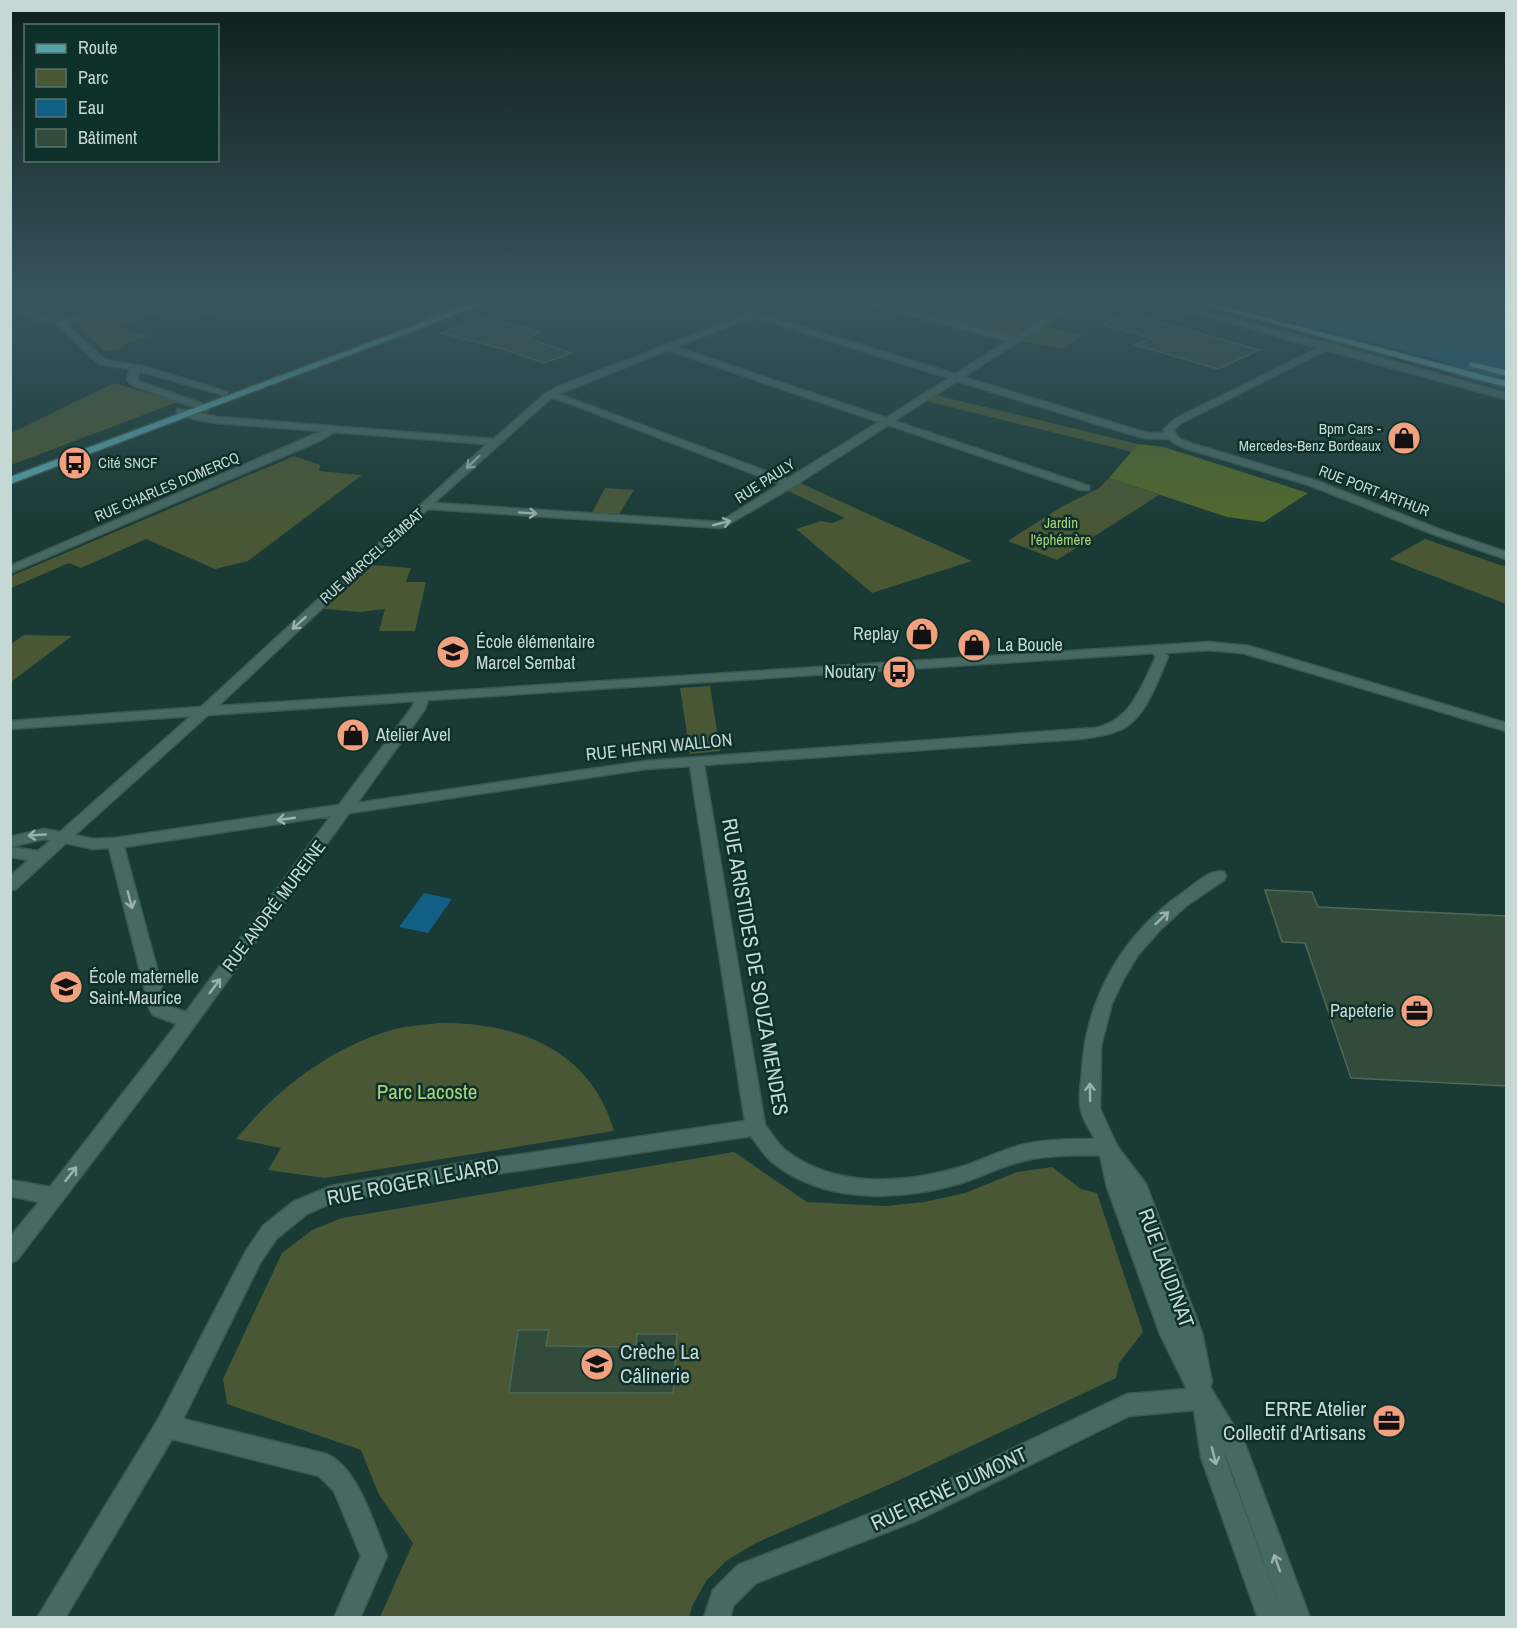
<svg xmlns="http://www.w3.org/2000/svg" width="1517" height="1628" font-family="'Archivo Narrow',sans-serif">
  <style>
    .green { fill: #495734 }
    .forest { fill: #52692a }
    .water { fill: #125f85 }
    .building { fill: #334b3a; stroke: #4e6756; stroke-width: 1.5 }
    .lines { fill: none; stroke-linecap: round; stroke-linejoin: round }
    .minor-casing { stroke: #3b5853; stroke-width: 3 }
    .major-casing { stroke: #3b5853; stroke-width: 3 }
    .minor { fill: #476963; fill-rule: evenodd }
    .major { fill: #54a3aa; fill-rule: evenodd }
    .oneway { stroke: #9ab1ac }
    .labels { text-anchor: middle; stroke-width: 5; stroke-linejoin: round; paint-order: stroke }
    .far-poi-label { font-size: 15px; fill: #c6d8d4; stroke: #0e302b; text-anchor: end }
    .far-street-label { font-size: 15px; fill: #c6d8d4; stroke: #0e302b }
    .far-park-label { font-size: 15px; fill: #aed278; stroke: #0e302b }
    .poi-label { font-size: 18px; fill: #c6d8d4; stroke: #0e302b; text-anchor: start }
    .street-label { font-size: 18px; fill: #c6d8d4; stroke: #0e302b }
    .near-street-label { font-size: 21px; fill: #c6d8d4; stroke: #0e302b }
    .near-park-label { font-size: 21px; fill: #aed278; stroke: #0e302b }
    .near-poi-label { font-size: 21px; fill: #c6d8d4; stroke: #0e302b; text-anchor: start }
  </style>
  <rect width="100%" height="100%" fill="#193a35"/>
  <!-- green -->
  <g class="green">
    <polygon points="11,303 18,303 57,321 35,321 11,310"/>
    <polygon points="130,303 180,303 221,314 213,317 177,307 118,326 148,336 119,346 124,348 106,352 73,321"/>
    <polygon points="925,303 1063,303 1010,337 908,310"/>
    <polygon points="1044,326 1084,335 1062,349 1022,341"/>
    <polygon points="114,383 178,402 11,465 11,433"/>
    <polygon points="935,395 1138,444 1133,452 926,401"/>
    <polygon points="294,456 320,465 319,471 362,475 248,561 215,569 146,539 81,568 69,563 11,588 11,576"/>
    <polygon points="1109,478 1159,495 1057,560 1008,541 1061,507 1099,488"/>
    <polygon points="800,483 972,561 872,593 796,529 821,521 832,523 845,518 788,491"/>
    <polygon points="605,488 634,490 619,514 592,513"/>
    <polygon points="1425,539 1506,567 1506,604 1389,559"/>
    <polygon points="373,565 411,568 406,582 426,582 415,631 379,631 385,609 360,612 324,609"/>
    <polygon points="24,635 72,636 11,682 11,644"/>
    <polygon points="710,686 720,751 690,754 680,688"/>
    <path d="M 439,1023 C 518,1022 591,1050 614,1131 L 325,1178 L 268,1170 L 281,1148 L 236,1139 C 274,1092 326,1051 385,1032 C 402,1026 421,1025 439,1023 Z"/>
    <polygon points="734,1152 807,1202 886,1206 924,1202 965,1193 1017,1172 1052,1167 1081,1189 1097,1193 1143,1332 1119,1363 1116,1378 895,1482 756,1543 726,1561 707,1580 693,1604 689,1617 380,1617 413,1543 379,1495 361,1450 227,1404 223,1379 282,1253 312,1230 342,1218"/>
  </g>
  <!-- forest -->
  <polygon class="forest" points="1138,444 1164,447 1308,493 1264,522 1227,517 1109,478"/>
  <!-- water -->
  <g class="water">
    <polygon points="1220,303 1506,303 1506,390 1443,372 1456,365"/>
    <polygon points="424,893 452,899 428,933 399,927"/>
  </g>
  <!-- building -->
  <g class="building">
    <polygon points="1129,313 1188,330 1259,350 1218,369 1135,345 1152,338 1102,324"/>
    <polygon points="483,317 541,332 527,338 572,353 544,363 500,348 441,333"/>
    <polygon points="1265,890 1312,892 1318,907 1506,916 1506,1086 1351,1078 1305,943 1282,942"/>
    <polygon points="518,1330 549,1330 546,1346 636,1347 637,1334 677,1334 673,1393 509,1393"/>
  </g>
  <g class="lines">
    <defs>
      <g id="minor">
        <polygon points="115,303 126,303 66,324 105,360 146,367 227,392 227,396 139,371 138,381 208,406 208,410 205,411 132,385 127,380 130,369 99,364 56,323"/>
        <polygon points="465,303 476,303 415,331 408,329 432,315"/>
        <path d="M 775,303 L 786,303 L 760,314 L 955,374 L 1008,341 L 864,303 L 877,303 L 1014,337 L 1069,303 L 1078,303 L 963,377 L 1147,433 L 1165,433 L 1163,430 L 1175,419 L 1318,348 L 1158,303 L 1170,303 L 1331,344 L 1506,393 L 1506,399 L 1326,350 L 1181,423 L 1173,430 L 1180,439 L 1193,444 L 1317,481 L 1441,530 L 1506,552 L 1506,559 L 1433,534 L 1309,485 L 1185,448 L 1174,443 L 1170,439 L 1143,438 L 957,381 L 894,421 L 1089,486 L 1089,490 L 1081,490 L 888,425 L 794,486 L 722,528 L 428,509 L 218,706 L 1209,642 L 1249,646 L 1506,723 L 1506,731 L 1243,653 L 1209,650 L 1165,653 L 1168,657 C 1158,679 1147,715 1124,728 C 1111,735 1094,737 1079,739 L 704,765 L 765,1125 C 771,1133 777,1143 785,1150 C 835,1189 904,1184 961,1167 C 983,1160 1003,1149 1026,1144 C 1049,1139 1072,1139 1095,1139 C 1090,1130 1083,1120 1081,1110 C 1078,1099 1081,1084 1082,1073 C 1085,1000 1123,933 1184,892 C 1195,884 1210,869 1224,872 L 1226,876 L 1224,880 L 1186,906 L 1160,930 L 1138,955 L 1124,978 L 1112,1003 L 1101,1046 L 1100,1109 L 1117,1146 L 1146,1184 L 1202,1333 L 1212,1382 L 1210,1387 L 1245,1444 L 1310,1618 L 1258,1618 L 1201,1457 L 1194,1410 L 1129,1416 L 918,1520 L 756,1583 L 733,1606 L 730,1618 L 704,1618 L 713,1590 L 738,1565 L 903,1501 L 1127,1394 L 1187,1389 L 1160,1334 L 1107,1187 L 1100,1155 C 1076,1155 1051,1155 1027,1160 C 1003,1165 982,1177 958,1184 C 897,1201 823,1204 771,1161 C 763,1154 757,1144 751,1136 L 462,1179 L 334,1202 L 307,1214 L 277,1238 L 260,1263 L 183,1419 L 326,1454 C 358,1467 374,1525 387,1556 L 360,1618 L 334,1618 L 361,1556 L 334,1491 L 319,1476 L 172,1439 L 65,1618 L 37,1618 L 159,1418 L 246,1251 L 263,1226 L 293,1202 L 331,1186 L 462,1163 L 745,1121 L 690,766 L 646,769 L 349,813 L 169,1061 L 17,1260 L 10,1263 L 10,1237 L 39,1202 L 10,1196 L 10,1180 L 50,1187 L 177,1024 L 153,1015 L 150,1010 L 109,848 L 93,849 L 66,843 L 16,889 L 10,890 L 10,876 L 29,860 L 10,857 L 10,847 L 38,851 L 51,840 L 44,839 L 10,847 L 10,837 L 44,829 L 60,832 L 191,716 L 10,729 L 10,721 L 201,707 L 487,444 L 334,432 L 319,441 L 10,573 L 10,566 L 322,431 L 217,423 L 197,420 L 177,413 L 177,409 L 217,417 L 494,439 L 546,393 L 557,387 ZM 753,317 L 949,378 L 886,418 L 675,347 ZM 668,350 L 879,422 L 787,479 L 558,394 ZM 551,398 L 558,399 L 780,484 L 720,522 L 434,503 ZM 1153,653 L 1156,657 C 1141,687 1131,721 1095,728 L 646,761 L 357,803 L 425,709 L 428,700 ZM 414,701 L 413,706 L 339,805 L 115,838 L 93,839 L 75,835 L 208,715 ZM 331,816 L 186,1012 L 167,1006 L 124,847 ZM 1224,1453 L 1227,1458 L 1282,1613 L 1225,1457 Z"/>
      </g>
      <g id="major">
        <polygon points="475,303 486,303 10,484 10,477"/>
        <polygon points="1198,303 1210,303 1506,381 1506,387"/>
        <polygon points="1469,362 1506,370 1506,376 1469,366"/>
      </g>
    </defs>
    <!-- minor casing -->
    <use href="#minor" class="minor-casing"/>
    <!-- major casing -->
    <use href="#major" class="major-casing"/>
    <!-- minor -->
    <use href="#minor" class="minor"/>
    <!-- major -->
    <use href="#major" class="major"/>
  </g>
  <!-- one-way arrows -->
  <defs><path id="oneway-shaft" d="M-6 0H5M1.5-3L5.5 0L1.5 3" fill="none" stroke-width="1.6" stroke-linecap="round" stroke-linejoin="round" transform="scale(1.5)"/></defs>
  <g class="oneway">
    <use href="#oneway-shaft" transform="translate(473 462) rotate(136)"/>
    <use href="#oneway-shaft" transform="translate(528 513) rotate(4)"/>
    <use href="#oneway-shaft" transform="translate(722 523) rotate(-14)"/>
    <use href="#oneway-shaft" transform="translate(299 623) rotate(138)"/>
    <use href="#oneway-shaft" transform="translate(286 819) rotate(172)"/>
    <use href="#oneway-shaft" transform="translate(37 835) rotate(176)"/>
    <use href="#oneway-shaft" transform="translate(130 900) rotate(75)"/>
    <use href="#oneway-shaft" transform="translate(1162 918) rotate(-43)"/>
    <use href="#oneway-shaft" transform="translate(215 986) rotate(-53)"/>
    <use href="#oneway-shaft" transform="translate(1090 1092) rotate(-91)"/>
    <use href="#oneway-shaft" transform="translate(71 1174) rotate(-52)"/>
    <use href="#oneway-shaft" transform="translate(1214 1456) rotate(76)"/>
    <use href="#oneway-shaft" transform="translate(1277 1563) rotate(-110)"/>
  </g>
  <!-- sky -->
  <linearGradient id="sky" x2="0" y2="1"><stop stop-color="#0e201d"/><stop offset="0.57" stop-color="#38555c"/><stop offset="1" stop-color="#38555c" stop-opacity="0"/></linearGradient>
  <rect width="1517" height="531" fill="url(#sky)"/>
  <!-- icons -->
  <defs>
    <symbol id="shop-disc" viewBox="-11 -11 22 22"><circle r="9.5" fill="#f2a17e" stroke="#0e302b"/><path d="M-5-2.5h2.3a2.7 3.5 0 0 1 5.4 0H5L5.5 6h-11ZM-1.5-2.5h3a1.5 2.3 0 0 0-3 0Z" fill="#111"/></symbol>
    <symbol id="bus-disc" viewBox="-11 -11 22 22"><circle r="9.5" fill="#f2a17e" stroke="#0e302b"/><path d="M-5-6H5V4H4V6H2V4H-2V6H-4V4H-5ZM-3.5-4V0h7V-4ZM-3.5 1.2v1.5H-2V1.2ZM2 1.2v1.5H3.5V1.2Z" fill="#111"/></symbol>
    <symbol id="school-disc" viewBox="-11 -11 22 22"><circle r="9.5" fill="#f2a17e" stroke="#0e302b"/><path d="M0-5L7-2L0 1L-7-2ZM-4 1L0 2.5L4 1V4Q0 6-4 4Z" fill="#111"/></symbol>
    <symbol id="office-disc" viewBox="-11 -11 22 22"><circle r="9.5" fill="#f2a17e" stroke="#0e302b"/><path d="M-6-3h4V-5.5h4V-3h4V5H-6ZM-1-4.5V-3h2v-1.5ZM-6 0V1H6V0Z" fill="#111"/></symbol>
  </defs>
  <g fill-rule="evenodd">
    <use href="#shop-disc" x="1385" y="419" width="38" height="38"/>
    <use href="#bus-disc" x="56" y="444" width="38" height="38"/>
    <use href="#shop-disc" x="903" y="615" width="38" height="38"/>
    <use href="#shop-disc" x="955" y="626" width="38" height="38"/>
    <use href="#school-disc" x="434" y="633" width="38" height="38"/>
    <use href="#bus-disc" x="880" y="653" width="38" height="38"/>
    <use href="#shop-disc" x="334" y="716" width="38" height="38"/>
    <use href="#school-disc" x="47" y="968" width="38" height="38"/>
    <use href="#office-disc" x="1398" y="992" width="38" height="38"/>
    <use href="#school-disc" x="578" y="1345" width="38" height="38"/>
    <use href="#office-disc" x="1370" y="1402" width="38" height="38"/>
  </g>
  <g class="labels">
    <!-- far-poi labels -->
    <g class="far-poi-label">
      <text x="1381" y="434">Bpm Cars -<tspan x="1381" dy="17">Mercedes-Benz Bordeaux</tspan></text>
      <text x="98" y="468" text-anchor="start">Cité SNCF</text>
    </g>
    <!-- far-street labels -->
    <g class="far-street-label">
      <text transform="translate(765 481) rotate(-33)" y="5">RUE PAULY</text>
      <text transform="translate(167 487) rotate(-23)" y="5">RUE CHARLES DOMERCQ</text>
      <text transform="translate(1374 491) rotate(21)" y="5">RUE PORT ARTHUR</text>
      <text transform="translate(372 556) rotate(-42)" y="5">RUE MARCEL SEMBAT</text>
    </g>
    <!-- far-park labels -->
    <g class="far-park-label">
      <text x="1061" y="528">Jardin<tspan x="1061" dy="17">l'éphémère</tspan></text>
    </g>
    <!-- poi labels -->
    <g class="poi-label">
      <text x="899" y="640" text-anchor="end">Replay</text>
      <text x="476" y="648">École élémentaire<tspan x="476" dy="21">Marcel Sembat</tspan></text>
      <text x="997" y="651">La Boucle</text>
      <text x="876" y="678" text-anchor="end">Noutary</text>
      <text x="376" y="741">Atelier Avel</text>
      <text x="89" y="983">École maternelle<tspan x="89" dy="21">Saint-Maurice</tspan></text>
      <text x="1394" y="1017" text-anchor="end">Papeterie</text>
    </g>
    <!-- street labels -->
    <g class="street-label">
      <text transform="translate(659 747) rotate(-6)" y="6">RUE HENRI WALLON</text>
      <text transform="translate(274 906) rotate(-53)" y="6">RUE ANDRÉ MUREINE</text>
    </g>
    <!-- near-street labels -->
    <g class="near-street-label">
      <text transform="translate(755 967) rotate(80)" y="7">RUE ARISTIDES DE SOUZA MENDES</text>
      <text transform="translate(413 1182) rotate(-11)" y="7">RUE ROGER LEJARD</text>
      <text transform="translate(1166 1268) rotate(70)" y="7">RUE LAUDINAT</text>
      <text transform="translate(949 1489) rotate(-25)" y="7">RUE RENÉ DUMONT</text>
    </g>
    <!-- near-park labels -->
    <g class="near-park-label">
      <text x="427" y="1099">Parc Lacoste</text>
    </g>
    <!-- near-poi labels -->
    <g class="near-poi-label">
      <text x="620" y="1359">Crèche La<tspan x="620" dy="24">Câlinerie</tspan></text>
      <text x="1366" y="1416" text-anchor="end">ERRE Atelier<tspan x="1366" dy="24">Collectif d'Artisans</tspan></text>
    </g>
  </g>
  <!-- border -->
  <rect width="1517" height="1628" fill="none" stroke="#c6d8d4" stroke-width="24"/>
  <!-- legend -->
  <rect x="24" y="24" width="195" height="138" fill="#0e302b" stroke="#58736f" stroke-width="1.5"/>
  <rect x="36" y="44" width="30" height="9" fill="#54a3aa" stroke="#58736f" stroke-width="1.5"/>
  <text x="78" y="54" font-size="18" fill="#c6d8d4">Route</text>
  <rect x="36" y="69" width="30" height="18" fill="#495734" stroke="#58736f" stroke-width="1.5"/>
  <text x="78" y="84" font-size="18" fill="#c6d8d4">Parc</text>
  <rect x="36" y="99" width="30" height="18" fill="#125f85" stroke="#58736f" stroke-width="1.5"/>
  <text x="78" y="114" font-size="18" fill="#c6d8d4">Eau</text>
  <rect x="36" y="129" width="30" height="18" fill="#334b3a" stroke="#58736f" stroke-width="1.5"/>
  <text x="78" y="144" font-size="18" fill="#c6d8d4">Bâtiment</text>
</svg>
